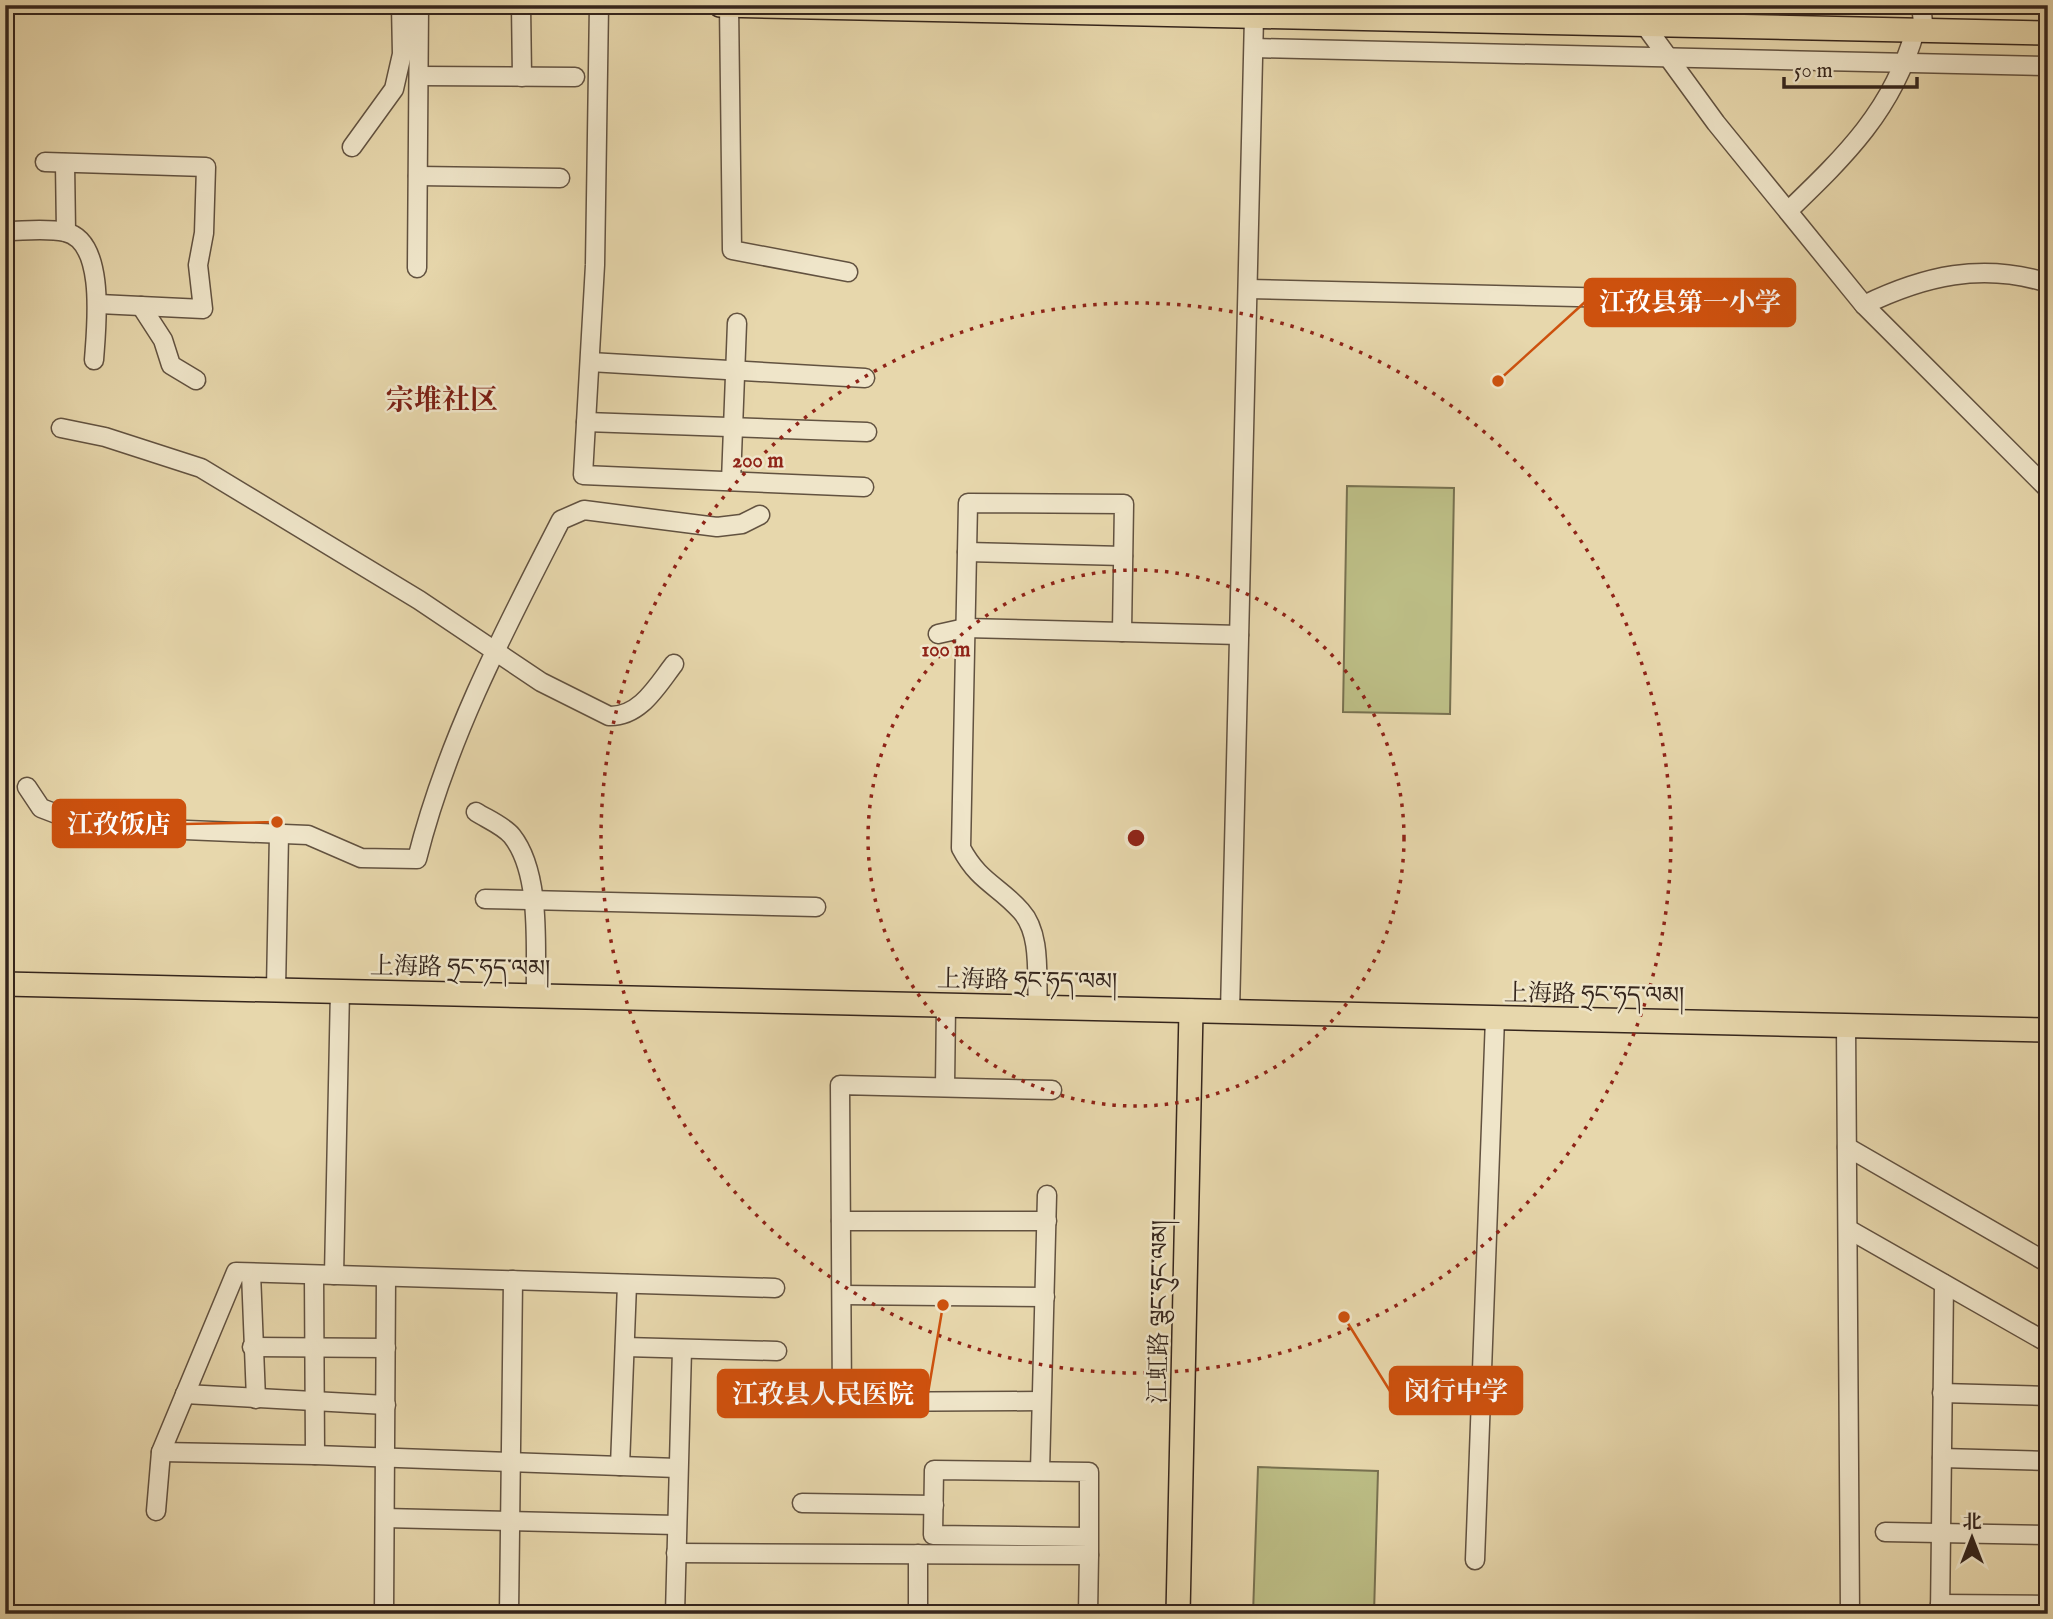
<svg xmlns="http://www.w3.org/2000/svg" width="2053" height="1619" font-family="'IM FELL English','Noto Serif SC','Noto Serif Tibetan',serif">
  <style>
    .green { fill: #bcbd85; stroke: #787150; stroke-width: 2 }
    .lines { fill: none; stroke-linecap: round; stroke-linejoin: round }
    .minor-casing { stroke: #625240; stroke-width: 21 }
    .major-casing { stroke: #35251c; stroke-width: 26 }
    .minor { stroke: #efe5c9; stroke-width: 18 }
    .major { stroke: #e7d7ac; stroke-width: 23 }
    .ring { fill: none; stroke: #8f2418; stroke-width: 3.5; stroke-dasharray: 3.5 7 }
    .labels { text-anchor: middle; stroke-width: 5; stroke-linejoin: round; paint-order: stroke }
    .street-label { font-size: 24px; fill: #35251c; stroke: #efe5c9 }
    .quarter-label { font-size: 28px; font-weight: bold; fill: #7a1f14; stroke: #efe5c9 }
    .centre { fill: #8f2418; stroke: #efe5c9; stroke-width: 3.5 }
    .ring-label { font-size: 21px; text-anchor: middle; font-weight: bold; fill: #8f2418; stroke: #efe5c9; stroke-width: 5; stroke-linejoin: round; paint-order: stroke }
    .leader { fill: none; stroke: #cd510e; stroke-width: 2.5 }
    .callout-dot { fill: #cd510e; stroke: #efe5c9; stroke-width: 2.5 }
    .callout { fill: #cd510e; stroke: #cd510e; stroke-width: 2.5 }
    .callout-label { font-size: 26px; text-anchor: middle; font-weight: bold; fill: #fff }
  </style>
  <rect width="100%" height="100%" fill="#e7d7ac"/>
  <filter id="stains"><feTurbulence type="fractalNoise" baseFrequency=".00286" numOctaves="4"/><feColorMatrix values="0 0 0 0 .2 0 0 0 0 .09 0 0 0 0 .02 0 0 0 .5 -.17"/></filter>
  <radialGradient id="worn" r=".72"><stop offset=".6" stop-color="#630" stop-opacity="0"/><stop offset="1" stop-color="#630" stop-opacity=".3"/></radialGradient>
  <!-- green -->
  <g class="green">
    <polygon points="1347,486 1454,488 1450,714 1343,712"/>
    <polygon points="1258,1467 1378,1471 1374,1614 1253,1614"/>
  </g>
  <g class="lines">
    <defs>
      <g id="minor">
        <polyline points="521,5 522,77"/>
        <polyline points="599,5 595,265 583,475 864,487"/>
        <polyline points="729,5 732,250 848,272"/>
        <polyline points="1630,5 1716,123 1864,305 2048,489"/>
        <polyline points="1921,5 1924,31"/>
        <polyline points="1254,48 2048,66"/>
        <polyline points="419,76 575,77"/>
        <polyline points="352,147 394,89 402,54 401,5"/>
        <polyline points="45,162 206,167 204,233 198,265 203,309 99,304"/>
        <polyline points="65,163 66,232"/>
        <polyline points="418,176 560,178"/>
        <path d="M 1788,211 C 1845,156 1893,110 1915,31"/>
        <path d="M 5,231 C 24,231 47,228 65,232 C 107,241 96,330 94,360"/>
        <polyline points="417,268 419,5"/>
        <polyline points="1248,289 1662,299"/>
        <path d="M 1864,305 C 1924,276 1982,262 2048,283"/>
        <polyline points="141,306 163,340 171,365 196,380"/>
        <polyline points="590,362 865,378"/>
        <polyline points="586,422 867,432"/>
        <path d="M 61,428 L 105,437 L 201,468 L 419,600 L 541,682 L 609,716 C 640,717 657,686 674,664"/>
        <polyline points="731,481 737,323"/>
        <polyline points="967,552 1123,556"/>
        <polyline points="938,634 965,628 1239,635"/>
        <path d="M 27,787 L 41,808 L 88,826 L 308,835 L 361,858 L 417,859 C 447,739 505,629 561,520 L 584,510 L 717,527 L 742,524 L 760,515"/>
        <path d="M 476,812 C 487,819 504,826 512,836 C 542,874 535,949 536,995"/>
        <polyline points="485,899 816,907"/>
        <polyline points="276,989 279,834"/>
        <path d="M 1038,1007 C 1036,977 1042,934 1021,911 C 998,885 979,882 961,848 L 968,503 L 1124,504 L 1122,632"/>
        <polyline points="1230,1012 1254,17"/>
        <polyline points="1846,1025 1850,1614"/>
        <polyline points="945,1087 946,1005"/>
        <polyline points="1847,1147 2048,1263"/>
        <polyline points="841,1221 1047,1221"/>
        <polyline points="1848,1229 2048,1343"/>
        <polyline points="251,1273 256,1399"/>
        <polyline points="314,1275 315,1455"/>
        <polyline points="334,1275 340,990"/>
        <polyline points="842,1295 1045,1297"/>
        <polyline points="252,1347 386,1348"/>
        <polyline points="625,1347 777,1351"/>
        <polyline points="1942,1393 2048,1396"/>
        <polyline points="185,1394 386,1405"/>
        <polyline points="1041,1401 842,1402 840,1085 1052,1090"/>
        <polyline points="161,1452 315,1455 677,1468"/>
        <polyline points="1942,1458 2048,1461"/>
        <polyline points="620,1466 627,1284"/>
        <polyline points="1040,1471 1047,1195"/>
        <polyline points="802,1503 934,1505"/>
        <polyline points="156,1511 161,1452 236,1272 775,1288"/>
        <polyline points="385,1518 676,1525"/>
        <polyline points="1885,1532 2048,1535"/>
        <polyline points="1088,1537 933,1535 934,1470 1089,1472 1089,1555"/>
        <polyline points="676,1553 1089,1555 1088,1614"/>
        <polyline points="918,1554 918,1614"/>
        <polyline points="1475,1560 1495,1018"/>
        <polyline points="1940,1604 2048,1605"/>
        <polyline points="384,1614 386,1277"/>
        <polyline points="509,1614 513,1280"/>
        <polyline points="675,1614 682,1349"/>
        <polyline points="1940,1614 1944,1284"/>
      </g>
      <g id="major">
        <polyline points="720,5 2048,33"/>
        <polyline points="5,984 2048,1030"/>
        <polyline points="1178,1614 1191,1011"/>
      </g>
    </defs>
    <!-- minor casing -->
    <use href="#minor" class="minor-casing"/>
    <!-- major casing -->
    <use href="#major" class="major-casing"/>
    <!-- minor -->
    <use href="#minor" class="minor"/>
    <!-- major -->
    <use href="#major" class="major"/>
  </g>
  <!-- distance rings -->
  <g class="ring">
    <circle cx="1136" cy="838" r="268"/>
    <circle cx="1136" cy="838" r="535"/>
  </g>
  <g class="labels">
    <!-- street labels -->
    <g class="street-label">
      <text transform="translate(460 967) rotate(1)" y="8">上海路 ཧྲང་ཧད་ལམ།</text>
      <text transform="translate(1027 980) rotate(1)" y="8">上海路 ཧྲང་ཧད་ལམ།</text>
      <text transform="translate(1594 994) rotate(1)" y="8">上海路 ཧྲང་ཧད་ལམ།</text>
      <text transform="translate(1159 1312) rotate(-89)" y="8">江虹路 ལྕང་ཧུང་ལམ།</text>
    </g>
    <!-- quarter labels -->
    <g class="quarter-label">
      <text x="442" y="409">宗堆社区</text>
    </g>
  </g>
  <circle cx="1136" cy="838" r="10" class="centre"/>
  <g class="ring-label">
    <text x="758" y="467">200 m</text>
    <text x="946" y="656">100 m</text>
  </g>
  <!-- callouts -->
  <path class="leader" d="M1498 381L1585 302M277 822L185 824M1344 1317L1390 1391M943 1305L928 1393"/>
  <g class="callout-dot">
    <circle cx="1498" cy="381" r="7"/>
    <circle cx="277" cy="822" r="7"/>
    <circle cx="1344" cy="1317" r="7"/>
    <circle cx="943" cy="1305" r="7"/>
  </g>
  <g class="callout">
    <rect x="1585" y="279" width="210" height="47" rx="7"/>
    <rect x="53" y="800" width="132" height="47" rx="7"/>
    <rect x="1390" y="1367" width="132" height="47" rx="7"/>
    <rect x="718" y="1370" width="210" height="47" rx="7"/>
  </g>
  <g class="callout-label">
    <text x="1690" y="311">江孜县第一小学</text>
    <text x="119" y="833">江孜饭店</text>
    <text x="1456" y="1400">闵行中学</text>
    <text x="823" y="1403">江孜县人民医院</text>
  </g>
  <!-- margin -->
  <rect width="2053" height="1619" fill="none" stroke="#e7d7ac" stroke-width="28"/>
  <rect x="7" y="7" width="2039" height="1605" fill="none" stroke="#35251c" stroke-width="3.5"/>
  <rect x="14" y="14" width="2025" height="1591" fill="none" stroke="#35251c" stroke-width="2"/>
  <!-- north arrow -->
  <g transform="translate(1972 1538)" stroke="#efe5c9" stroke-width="5" paint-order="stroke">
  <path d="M0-5L12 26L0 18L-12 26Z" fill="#35251c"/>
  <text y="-10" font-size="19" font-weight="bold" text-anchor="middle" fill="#35251c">北</text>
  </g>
  <!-- scale -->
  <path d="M1784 77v10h133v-10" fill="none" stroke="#35251c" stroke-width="3.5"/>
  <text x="1794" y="77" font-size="21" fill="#35251c" stroke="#efe5c9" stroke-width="5" paint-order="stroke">50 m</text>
  <rect width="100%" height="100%" filter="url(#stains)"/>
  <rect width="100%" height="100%" fill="url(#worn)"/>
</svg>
